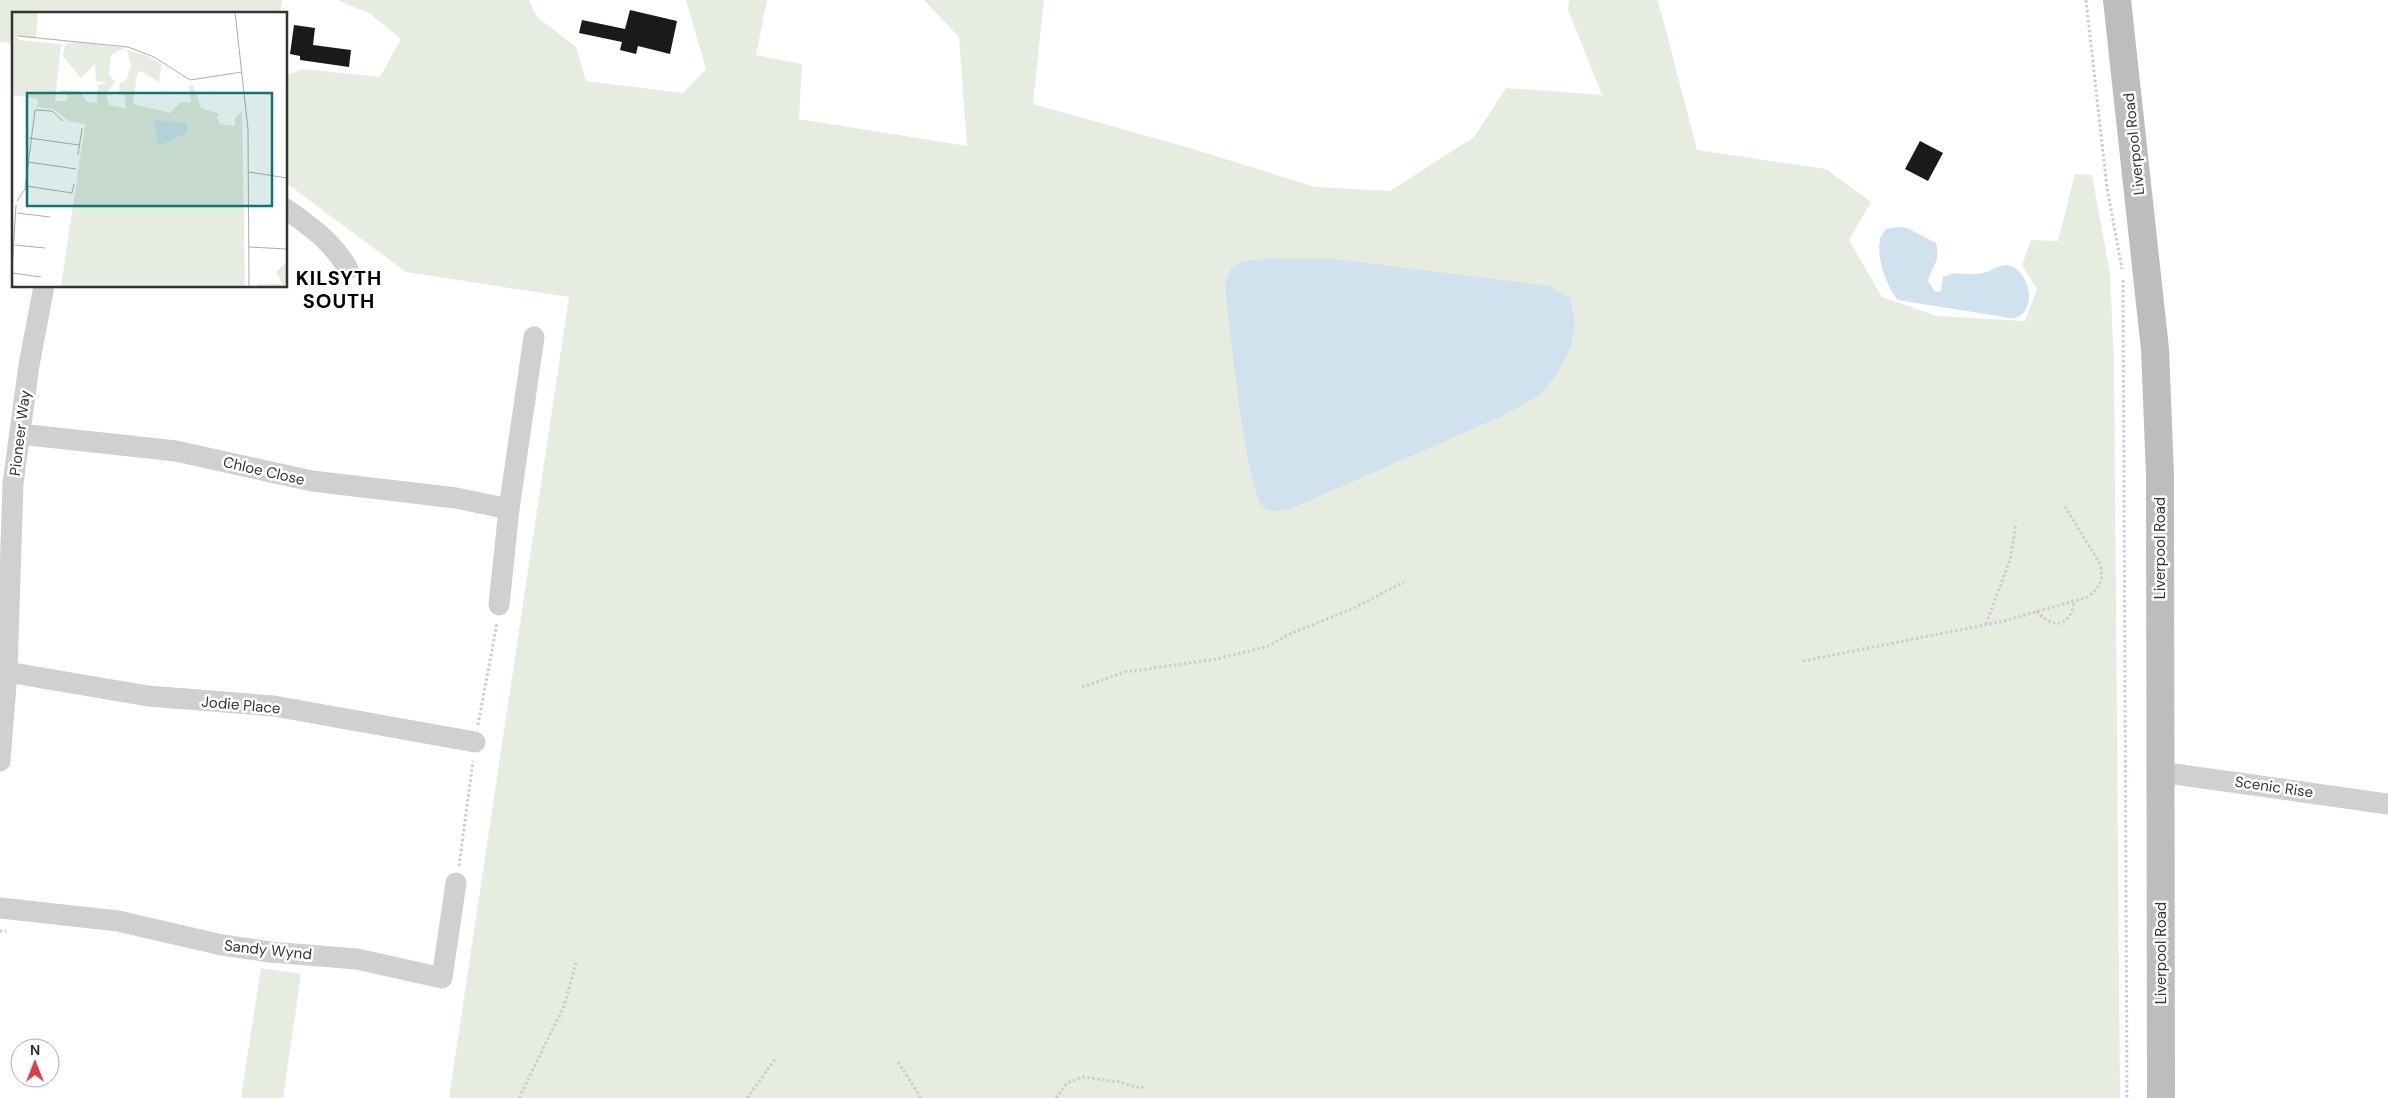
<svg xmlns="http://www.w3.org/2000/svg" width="2388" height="1098" font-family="'DM Sans',sans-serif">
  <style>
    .green { fill: #e6ecdf }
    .water { fill: #cfe2ee }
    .building { fill: #1a1a1a }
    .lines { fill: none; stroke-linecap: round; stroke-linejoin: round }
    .path { stroke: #cdcdcd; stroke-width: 3; stroke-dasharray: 2.5 2.5; stroke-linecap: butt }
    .minor { stroke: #d0d0d0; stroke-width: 21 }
    .secondary { stroke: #bdbdbd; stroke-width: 28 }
    .labels { text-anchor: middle; stroke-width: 5; stroke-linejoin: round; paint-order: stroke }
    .street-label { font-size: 15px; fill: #333; stroke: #fff }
    .district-label { font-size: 20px; font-weight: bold; letter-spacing: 1px; fill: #000; stroke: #fff }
    .inset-road { fill: none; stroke: #adadad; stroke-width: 1 }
    .view { fill: #0f766e; fill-opacity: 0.15; stroke: #0f766e; stroke-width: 2.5 }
    .inset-edge { fill: none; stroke: #333; stroke-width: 2.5 }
  </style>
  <rect width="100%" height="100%" fill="#fff"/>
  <!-- green -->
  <g class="green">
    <polygon points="0,0 282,0 280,14 14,14 14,44 0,42"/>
    <polygon points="337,0 529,0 537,17 576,47 586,81 683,93 706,69 686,0 767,0 756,55 802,64 799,119 967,146 959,37 924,0 1044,0 1033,104 1190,148 1315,187 1390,191 1474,137 1506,88 1602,95 1568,10 1569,0 1658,0 1697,150 1826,169 1871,202 1849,240 1882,297 1937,316 2025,321 2037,289 2022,265 2031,240 2058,241 2075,174 2092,175 2110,274 2114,366 2120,1098 449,1098 569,297 406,272 286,183 286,76 302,69 380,77 401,39 369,13"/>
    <polygon points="261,968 301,974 283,1098 241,1098"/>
  </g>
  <!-- water -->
  <g class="water">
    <path d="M 1896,227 L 1907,228 L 1936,243 C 1941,262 1932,265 1928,281 L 1935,292 L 1941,291 L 1943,277 C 1958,270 1962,275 1977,274 C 1988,274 1996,265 2006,265 C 2029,267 2040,312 2014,318 C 2010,319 2003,317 1998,316 L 1898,300 C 1887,288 1876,257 1880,240 C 1880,236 1884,232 1886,229 Z"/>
    <path d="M 1335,259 L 1550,286 L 1570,298 L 1575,321 L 1571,346 L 1558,373 L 1540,395 L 1502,416 L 1290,509 C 1281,510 1272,513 1264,507 C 1246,494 1229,319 1225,287 C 1227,278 1228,269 1237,264 C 1252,256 1315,259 1335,259 Z"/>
  </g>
  <!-- building -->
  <g class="building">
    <polygon points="630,10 677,21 670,54 638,46 636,54 620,50 622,42 579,33 582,20 625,29"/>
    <polygon points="294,25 315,28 313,45 351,50 349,67 300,60 300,56 290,54"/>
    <polygon points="1920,141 1943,153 1928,181 1905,169"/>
  </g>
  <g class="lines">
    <!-- path -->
    <g class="path">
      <polyline points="2086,0 2107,188 2122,269"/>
      <polyline points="2123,280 2127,1098"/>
      <path d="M 2037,611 C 2052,630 2071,627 2074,602"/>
      <polyline points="1986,624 2010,560 2016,524"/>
      <path d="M 1803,661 L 2004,621 L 2088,597 C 2100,587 2104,580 2100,564 L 2064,505"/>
      <polyline points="1082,687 1125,672 1217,659 1266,647 1292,633 1354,608 1404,582"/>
      <polyline points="478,725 497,623"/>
      <polyline points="459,866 473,761"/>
      <polyline points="0,931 6,931"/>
      <polyline points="898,1062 921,1098"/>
      <polyline points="519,1098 564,1006 576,963"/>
      <polyline points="747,1098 776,1058"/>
      <polyline points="1056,1098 1067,1083 1083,1077 1120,1082 1139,1088 1146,1086"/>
    </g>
    <!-- minor -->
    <g class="minor">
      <path d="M 286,209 C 311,227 333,242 348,269"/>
      <polyline points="20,434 176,451 312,481 456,498 509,509"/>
      <polyline points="499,605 509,509 534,337"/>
      <polyline points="7,672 148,696 274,706 475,742"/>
      <polyline points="0,761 7,672 13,483 29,365 44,286"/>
      <polyline points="2160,772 2388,804"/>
      <polyline points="0,908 118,921 222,945 270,952 357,959 442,978 456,883"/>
    </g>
    <!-- secondary -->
    <polyline class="secondary" points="2117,0 2155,349 2160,475 2161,1098"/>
  </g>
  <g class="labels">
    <!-- street labels -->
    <g class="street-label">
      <text transform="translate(2134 144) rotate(-96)" y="5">Liverpool Road</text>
      <text transform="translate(20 433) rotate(-83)" y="5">Pioneer Way</text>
      <text transform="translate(264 471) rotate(13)" y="5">Chloe Close</text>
      <text transform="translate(2160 548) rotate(-90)" y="5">Liverpool Road</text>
      <text transform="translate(241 705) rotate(5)" y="5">Jodie Place</text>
      <text transform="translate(2274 787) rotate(8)" y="5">Scenic Rise</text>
      <text transform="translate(268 950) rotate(6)" y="5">Sandy Wynd</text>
      <text transform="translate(2161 953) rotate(-90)" y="5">Liverpool Road</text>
    </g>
    <!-- district labels -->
    <g class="district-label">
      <text x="339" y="285">KILSYTH<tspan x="339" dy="23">SOUTH</tspan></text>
    </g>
  </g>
  <!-- overview -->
  <g transform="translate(12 12)">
    <rect width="275" height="275" fill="#fff"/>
    <path d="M 0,0 L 26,0 L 24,26 L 4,25 L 8,28 L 49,32 L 43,89 L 54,89 L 56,85 L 48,78 L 68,79 L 75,90 L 85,91 L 86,73 L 94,71 L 84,69 L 83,52 L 69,66 L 51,44 L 53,32 L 64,30 L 113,36 L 99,43 L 97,63 L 103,70 L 94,82 L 97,93 L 114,96 L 113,85 L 107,78 L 108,71 L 114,68 L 119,54 L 115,38 L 133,43 L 150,53 L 147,70 L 129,59 L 125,61 L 121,92 L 158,101 L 169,90 L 179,91 L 177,74 L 181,73 L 189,96 L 207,102 L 205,106 L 208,112 L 223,114 L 223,106 L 230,99 L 233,275 L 49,275 L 73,112 L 57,109 L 41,97 L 25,95 L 26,87 L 0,83 ZM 275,249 L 275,275 L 247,275 L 245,272 L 270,272 L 264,260 Z" fill="#e6ecdf"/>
    <path d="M 142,108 L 174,111 L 176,117 L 173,122 L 146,134 Z" fill="#cfe2ee"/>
    <path class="inset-road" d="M 223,0 L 236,117 L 237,275M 6,24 L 116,35 L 142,45 L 178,68 L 230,60M 17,126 L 67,133M 66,143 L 70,116M 16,150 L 64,157M 237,160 L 275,166M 14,174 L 60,181 L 62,172M 5,189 L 13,177 L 23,98 L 40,99 L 51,109M 5,201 L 38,205M 3,233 L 33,236M 237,235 L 275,237M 0,260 L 4,193M 0,261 L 29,265"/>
    <path class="view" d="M 15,81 L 260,81 L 260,194 L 15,194 Z"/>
    <rect width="275" height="275" class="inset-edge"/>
  </g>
  <!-- north arrow -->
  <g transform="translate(35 1063)"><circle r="24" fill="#ffffff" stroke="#adadad"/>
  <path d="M0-4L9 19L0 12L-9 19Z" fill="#e63946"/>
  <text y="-8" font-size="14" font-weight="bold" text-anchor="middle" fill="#333333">N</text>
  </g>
</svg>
